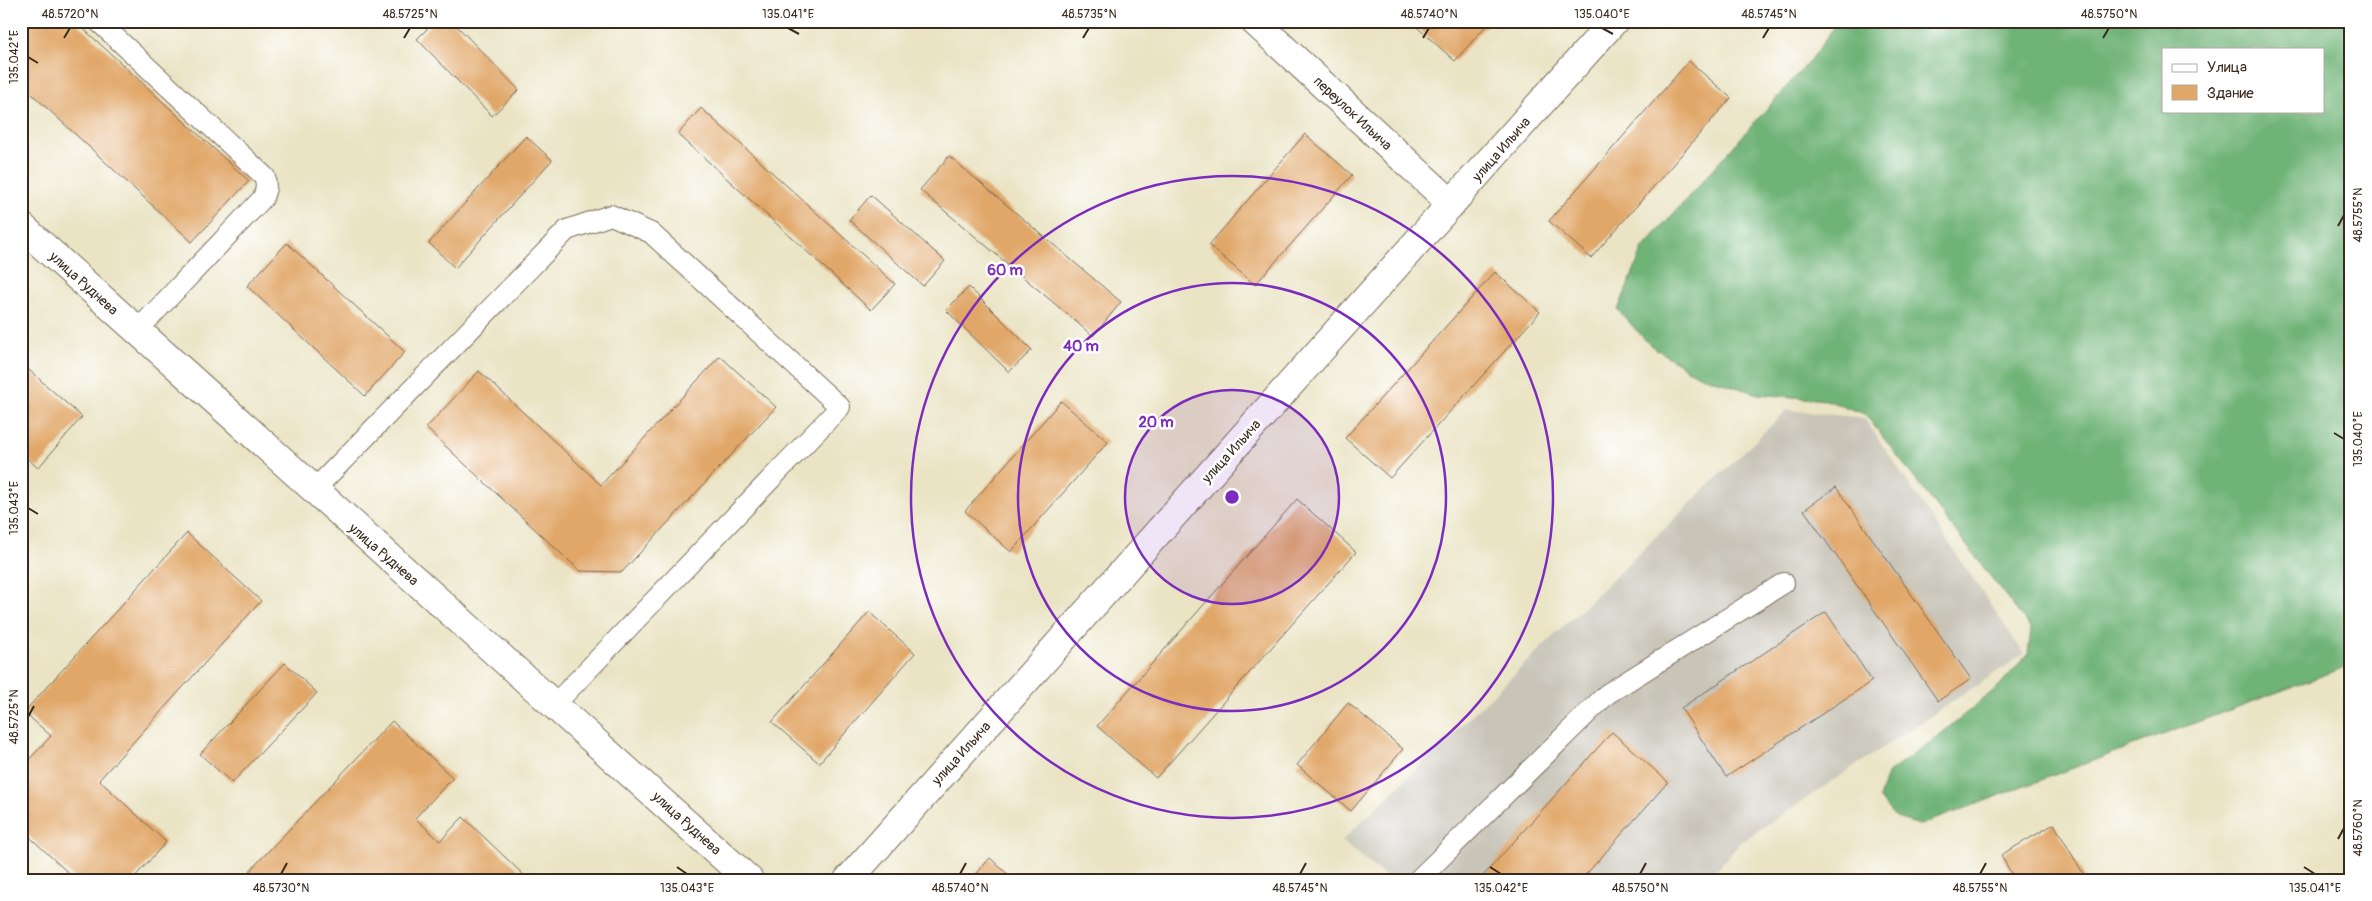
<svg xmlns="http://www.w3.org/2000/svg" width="2372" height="901" font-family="Pangolin,sans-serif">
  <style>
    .industrial { fill: #c8c4b8 }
    .forest { fill: #6fb377; stroke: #556e4a; fill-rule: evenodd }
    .building { fill: #e1a769 }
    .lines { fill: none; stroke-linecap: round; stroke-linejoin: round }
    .lane-casing { stroke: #786b58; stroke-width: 22 }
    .street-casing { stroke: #786b58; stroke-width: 30 }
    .secondary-casing { stroke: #786b58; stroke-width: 30 }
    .lane { stroke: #fff; stroke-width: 20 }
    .street { stroke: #fff; stroke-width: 28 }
    .secondary { stroke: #fff; stroke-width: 28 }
    .ticks { fill: none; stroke: #3b2a1e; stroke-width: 2 }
    .ring { fill: none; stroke: #7b2cbf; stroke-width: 2.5 }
    .labels { text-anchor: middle; stroke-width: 5; stroke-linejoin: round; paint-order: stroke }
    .street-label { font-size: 14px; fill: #3b2a1e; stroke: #fff }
    .centre { fill: #7b2cbf; stroke: #fff; stroke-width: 2.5 }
    .ring-label { font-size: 15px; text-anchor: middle; font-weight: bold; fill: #7b2cbf; stroke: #fff; stroke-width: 5; stroke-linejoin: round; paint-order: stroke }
    .neatline { fill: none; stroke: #3b2a1e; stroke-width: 2 }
    .ticks-label { font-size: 12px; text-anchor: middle; fill: #3b2a1e }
  </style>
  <rect width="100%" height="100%" fill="#fff"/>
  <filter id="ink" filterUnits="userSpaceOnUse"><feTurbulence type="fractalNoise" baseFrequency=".02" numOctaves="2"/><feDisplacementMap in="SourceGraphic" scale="10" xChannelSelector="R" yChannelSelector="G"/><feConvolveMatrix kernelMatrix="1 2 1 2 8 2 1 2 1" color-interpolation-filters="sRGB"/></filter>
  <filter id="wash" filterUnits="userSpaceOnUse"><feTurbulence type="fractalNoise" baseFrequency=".0096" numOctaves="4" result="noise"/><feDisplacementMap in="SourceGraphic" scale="20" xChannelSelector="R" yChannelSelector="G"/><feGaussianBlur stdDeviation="1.12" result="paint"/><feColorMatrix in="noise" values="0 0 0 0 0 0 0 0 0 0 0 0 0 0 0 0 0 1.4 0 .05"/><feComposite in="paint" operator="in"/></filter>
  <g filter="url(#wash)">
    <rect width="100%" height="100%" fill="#eae4c5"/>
    <!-- industrial -->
    <polygon class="industrial" points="1787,410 1864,418 2024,654 1742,841 1707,880 1390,880 1342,841"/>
    <!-- forest -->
    <path class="forest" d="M 1838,21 L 2351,21 L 2351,665 L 1920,825 L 1896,818 L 1879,798 L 1887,774 L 1932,741 L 1998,687 L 2028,654 L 2031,629 L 1865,414 L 1826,400 L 1758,394 L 1695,374 L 1650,345 L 1618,310 L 1643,248 L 1813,57 ZM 2163,49 L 2323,49 L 2323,111 L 2163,111 Z"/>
    <g id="blocks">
      <!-- building -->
      <g class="building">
        <polygon points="21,21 75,21 249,181 192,242 21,84"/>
        <polygon points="435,21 452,21 519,90 492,116 417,39"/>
        <polygon points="1410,21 1490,21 1455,61"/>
        <polygon points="1689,61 1731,98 1591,258 1549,221"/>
        <polygon points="701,108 895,284 871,310 678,134"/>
        <polygon points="1305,134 1352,175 1255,285 1209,245"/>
        <polygon points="526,136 552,160 455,268 429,243"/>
        <polygon points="949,156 1121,302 1093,336 920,190"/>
        <polygon points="871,195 945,261 923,286 849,220"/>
        <polygon points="287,243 405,352 365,396 247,286"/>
        <polygon points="1495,272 1540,312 1390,478 1345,438"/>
        <polygon points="969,287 1032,350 1009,372 946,310"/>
        <polygon points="720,356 776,407 622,572 580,571 426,428 479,371 601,485"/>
        <polygon points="21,363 82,417 38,468 21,453"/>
        <polygon points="1061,401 1108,442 1011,552 965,511"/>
        <polygon points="1836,487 1971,679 1938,701 1804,510"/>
        <polygon points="1297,499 1356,552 1156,778 1097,726"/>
        <polygon points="187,533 261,601 99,780 166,842 132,880 76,880 21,829 21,768 51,736 24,712"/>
        <polygon points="869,612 915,653 819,763 772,722"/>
        <polygon points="1826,612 1872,681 1726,777 1681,708"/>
        <polygon points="285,663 317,693 232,783 200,754"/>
        <polygon points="1348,703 1403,749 1351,811 1297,765"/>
        <polygon points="392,721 453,778 415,818 440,841 463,817 529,880 367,880 360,874 355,880 241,880"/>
        <polygon points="1612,732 1668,782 1581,880 1488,880 1483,876"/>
        <polygon points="2054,824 2087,880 2015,880 2001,855"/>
        <polygon points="990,858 1014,880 971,880"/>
      </g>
    </g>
  </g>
  <g filter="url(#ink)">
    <use href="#blocks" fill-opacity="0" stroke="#786b58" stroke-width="1"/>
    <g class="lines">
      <defs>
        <g id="lane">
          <polyline points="98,21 265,177 266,188 263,198 137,331"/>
          <polyline points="313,491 567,230 611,215 651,233 840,407 555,704"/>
          <polyline points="1418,880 1607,694 1784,583"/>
        </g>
        <g id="street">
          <polyline points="1254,21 1452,204"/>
          <polyline points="848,880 1614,21"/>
        </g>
        <path id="secondary" d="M 21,226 C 263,445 507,661 749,880"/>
      </defs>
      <!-- lane casing -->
      <use href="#lane" class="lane-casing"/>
      <!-- street casing -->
      <use href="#street" class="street-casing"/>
      <!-- secondary casing -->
      <use href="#secondary" class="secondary-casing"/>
      <!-- lane -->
      <use href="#lane" class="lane"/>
      <!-- street -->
      <use href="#street" class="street"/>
      <!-- secondary -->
      <use href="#secondary" class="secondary"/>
    </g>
  </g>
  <!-- ticks -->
  <path class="ticks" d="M 788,28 L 799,34M 1602,28 L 1613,34M 64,38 L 70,28M 404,38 L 410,28M 1083,38 L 1089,28M 1423,38 L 1429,28M 1763,38 L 1769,28M 2103,38 L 2109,28M 28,57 L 38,63M 2338,226 L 2344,215M 2334,433 L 2344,439M 28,508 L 38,514M 28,717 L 34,706M 2338,839 L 2344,828M 677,867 L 687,874M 1490,867 L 1501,874M 2304,867 L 2315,874M 281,874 L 287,863M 960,874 L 966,863M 1300,874 L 1306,863M 1640,874 L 1646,863M 1980,874 L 1986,863"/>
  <!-- distance rings -->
  <circle cx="1232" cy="497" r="107" fill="#7b2cbf" fill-opacity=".12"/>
  <g class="ring">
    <circle cx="1232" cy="497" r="107"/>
    <circle cx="1232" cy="497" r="214"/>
    <circle cx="1232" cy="497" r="321"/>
  </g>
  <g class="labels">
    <!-- street labels -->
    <g class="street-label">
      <text transform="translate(1353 113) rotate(43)" y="5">переулок Ильича</text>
      <text transform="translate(1501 149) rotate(-49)" y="5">улица Ильича</text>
      <text transform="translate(84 283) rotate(42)" y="5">улица Руднева</text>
      <text transform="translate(1231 451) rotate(-48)" y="5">улица Ильича</text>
      <text transform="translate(384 554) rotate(41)" y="5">улица Руднева</text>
      <text transform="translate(961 753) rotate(-48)" y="5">улица Ильича</text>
      <text transform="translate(687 823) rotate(42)" y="5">улица Руднева</text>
    </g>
  </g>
  <circle cx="1232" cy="497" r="8" class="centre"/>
  <g class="ring-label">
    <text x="1005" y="275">60 m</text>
    <text x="1081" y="351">40 m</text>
    <text x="1156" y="427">20 m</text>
  </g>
  <!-- margin -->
  <rect width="2372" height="901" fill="none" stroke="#fff" stroke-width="55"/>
  <!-- legend -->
  <rect x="2162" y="48" width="162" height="65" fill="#ffffff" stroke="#b1aaa5"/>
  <rect x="2172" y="64" width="25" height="8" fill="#ffffff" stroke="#b1aaa5"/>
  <text x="2207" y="72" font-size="15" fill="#3b2a1e">Улица</text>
  <rect x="2172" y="85" width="25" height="15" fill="#e1a769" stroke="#b1aaa5"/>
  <text x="2207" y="98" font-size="15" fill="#3b2a1e">Здание</text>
  <rect x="28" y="28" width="2316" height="846" class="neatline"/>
  <g class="ticks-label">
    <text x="70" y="18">48.5720°N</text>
    <text x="410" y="18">48.5725°N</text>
    <text x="788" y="18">135.041°E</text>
    <text x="1089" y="18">48.5735°N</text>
    <text x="1429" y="18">48.5740°N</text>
    <text x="1602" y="18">135.040°E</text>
    <text x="1769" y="18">48.5745°N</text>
    <text x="2109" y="18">48.5750°N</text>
    <text transform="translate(14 57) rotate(-90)" y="4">135.042°E</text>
    <text transform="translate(2358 215) rotate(-90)" y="4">48.5755°N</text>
    <text transform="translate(2358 439) rotate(-90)" y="4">135.040°E</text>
    <text transform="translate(14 508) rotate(-90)" y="4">135.043°E</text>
    <text transform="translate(14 717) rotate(-90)" y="4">48.5725°N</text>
    <text transform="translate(2358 828) rotate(-90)" y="4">48.5760°N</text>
    <text x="281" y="892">48.5730°N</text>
    <text x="687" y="892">135.043°E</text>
    <text x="960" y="892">48.5740°N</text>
    <text x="1300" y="892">48.5745°N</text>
    <text x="1501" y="892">135.042°E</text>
    <text x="1640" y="892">48.5750°N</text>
    <text x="1980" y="892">48.5755°N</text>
    <text x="2315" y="892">135.041°E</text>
  </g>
</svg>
